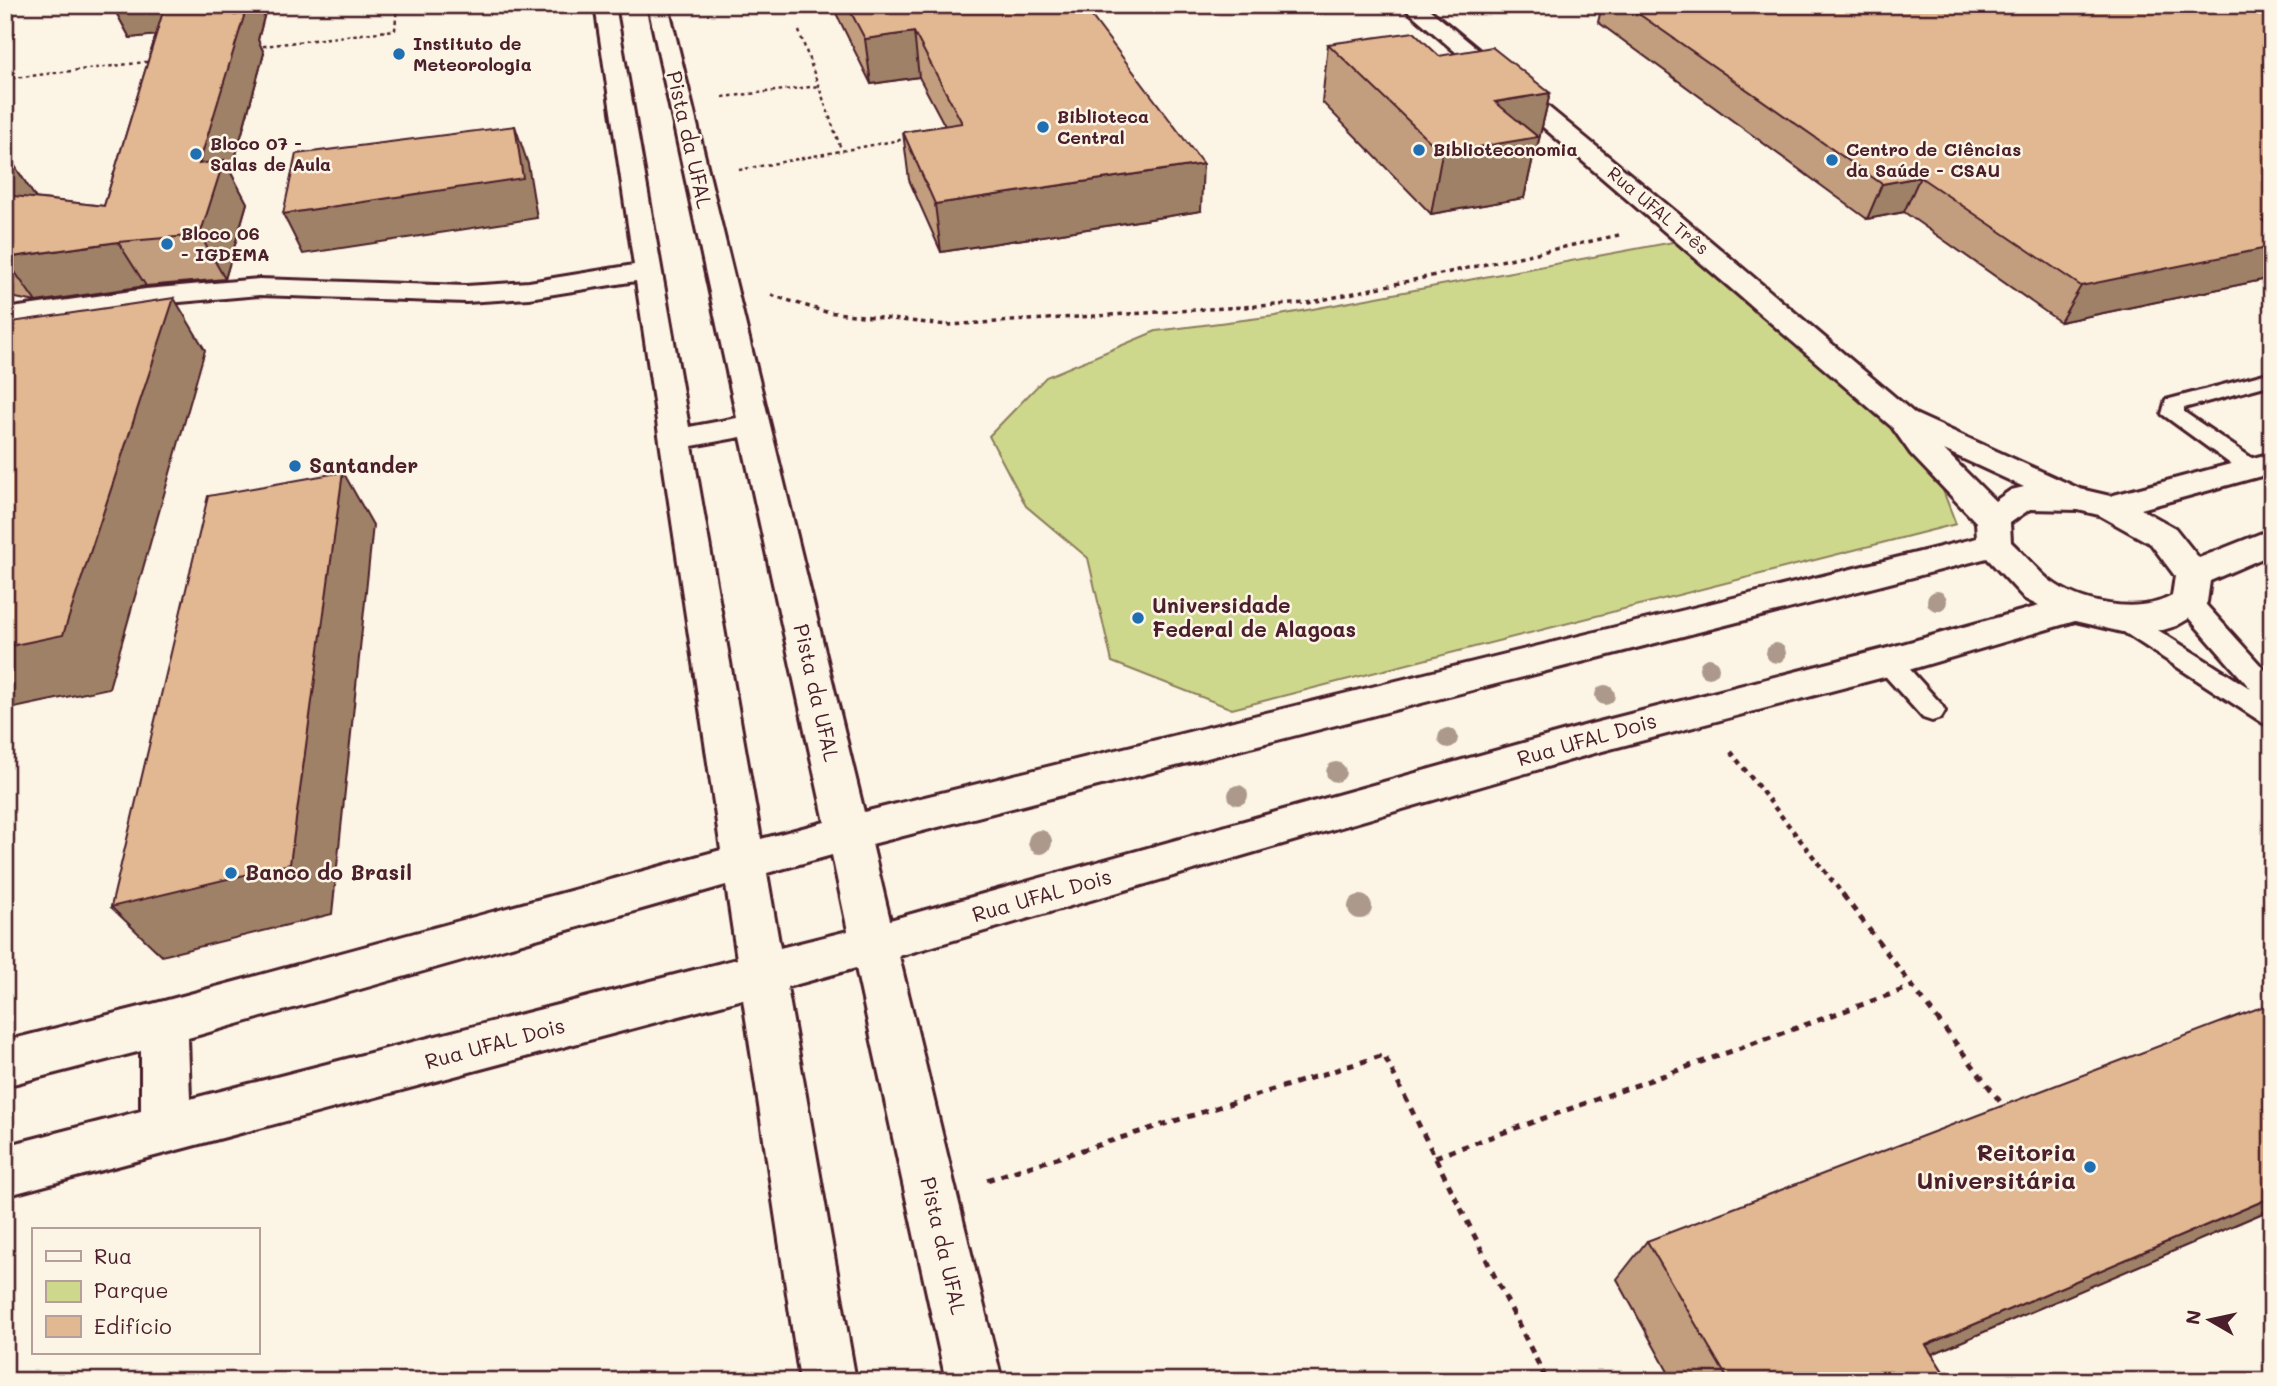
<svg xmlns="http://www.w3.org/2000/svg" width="2277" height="1386" font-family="Mali,sans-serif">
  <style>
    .green { fill: #cdd88c; stroke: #8c7c5c; stroke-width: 2 }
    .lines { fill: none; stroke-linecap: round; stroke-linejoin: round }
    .service-casing { stroke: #4a1f2b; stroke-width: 6 }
    .minor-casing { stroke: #4a1f2b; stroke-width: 6 }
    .path-far3 { stroke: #4a1f2b; stroke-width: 2.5; stroke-dasharray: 3.5 3.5; stroke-linecap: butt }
    .path-far2 { stroke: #4a1f2b; stroke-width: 3.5; stroke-dasharray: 4.5 4.5; stroke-linecap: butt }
    .path-far1 { stroke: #4a1f2b; stroke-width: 4.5; stroke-dasharray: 5 5; stroke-linecap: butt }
    .path { stroke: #4a1f2b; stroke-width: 5; stroke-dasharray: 7 7; stroke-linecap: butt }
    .service { fill: #fcf5e5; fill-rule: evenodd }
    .minor { fill: #fcf5e5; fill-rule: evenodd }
    .tree { fill: #ac998c }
    .wall { fill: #c29e7e; stroke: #4a1f2b; stroke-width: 2 }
    .shaded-wall { fill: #9e8166; stroke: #4a1f2b; stroke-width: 2 }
    .building { fill: #e2b892; stroke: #4a1f2b; stroke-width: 2 }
    .poi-dot { fill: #1f6fb2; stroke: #fcf5e5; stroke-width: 2.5 }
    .labels { text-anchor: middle; stroke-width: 5; stroke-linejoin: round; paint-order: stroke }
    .far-poi-label { font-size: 18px; font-weight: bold; fill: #4a1f2b; stroke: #fcf5e5; text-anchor: start }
    .far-street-label { font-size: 18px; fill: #4a1f2b; stroke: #fcf5e5 }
    .street-label { font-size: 21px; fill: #4a1f2b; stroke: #fcf5e5 }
    .poi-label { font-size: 21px; font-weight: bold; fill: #4a1f2b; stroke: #fcf5e5; text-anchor: start }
    .near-poi-label { font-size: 24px; font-weight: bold; fill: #4a1f2b; stroke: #fcf5e5; text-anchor: end }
  </style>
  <rect width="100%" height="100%" fill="#fcf5e5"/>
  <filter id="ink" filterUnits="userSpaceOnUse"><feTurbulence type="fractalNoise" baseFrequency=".0143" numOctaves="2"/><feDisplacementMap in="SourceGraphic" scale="14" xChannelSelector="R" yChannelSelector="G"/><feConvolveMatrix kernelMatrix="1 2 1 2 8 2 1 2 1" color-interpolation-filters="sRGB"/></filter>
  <g filter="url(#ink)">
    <!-- green -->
    <polygon class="green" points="1689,239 1928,452 1956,524 1232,709 1112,662 1088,558 1026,506 989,436 1046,377 1156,331 1275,316"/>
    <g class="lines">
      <defs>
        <g id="service">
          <polygon points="2272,372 2272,384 2184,408 2184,412 2259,463 2262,468 2259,473 2243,473 2162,414 2166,400"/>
          <polygon points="2189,593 2198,596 2272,678 2272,726 2263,723 2113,625 2110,619 2113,613 2122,610 2131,613 2251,689 2180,608 2177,602 2180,596"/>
          <polygon points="1888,653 1897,655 1941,704 1945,711 1941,718 1932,721 1923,718 1879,669 1875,662 1879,655"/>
        </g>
        <path id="minor" d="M 595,5 L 615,5 L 689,427 L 737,418 L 648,5 L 668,5 L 864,812 L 1977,538 L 1976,522 L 1911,454 L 1892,427 L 1401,5 L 1424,5 L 1682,217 L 1915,414 L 2080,489 L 2110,496 L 2272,453 L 2272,473 L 2141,509 L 2175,528 L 2199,558 L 2272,529 L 2272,554 L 2210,581 L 2207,602 L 2202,611 L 2176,626 L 2163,630 L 2122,632 L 2075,621 L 1888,676 L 1591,754 L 899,956 L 1002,1381 L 946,1381 L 856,968 L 787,987 L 856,1381 L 800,1381 L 743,999 L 5,1196 L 5,1146 L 141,1111 L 141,1051 L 5,1086 L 5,1041 L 164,1001 L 721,850 L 636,281 L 529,298 L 466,302 L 259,295 L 146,305 L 5,327 L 5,309 L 146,289 L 259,279 L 466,286 L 529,282 L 634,265 ZM 741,437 L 825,822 L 761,839 L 692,446 ZM 1944,450 L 2024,487 L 2011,490 L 1995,501 ZM 2030,509 L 2078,510 L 2099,515 L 2151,544 L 2175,576 L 2172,596 C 2138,615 2080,604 2049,580 C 2036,569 2024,554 2011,542 L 2010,523 ZM 1987,558 L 2025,599 L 2039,606 L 1888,648 L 1591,724 L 890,920 L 872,844 ZM 832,855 L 848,931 L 780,948 L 767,873 ZM 726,885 L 737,959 L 190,1099 L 188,1038 Z"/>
      </defs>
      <!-- service casing -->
      <use href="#service" class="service-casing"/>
      <!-- minor casing -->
      <use href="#minor" class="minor-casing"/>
      <!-- path-far3 -->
      <g class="path-far3">
        <polyline points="799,31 841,149"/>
        <polyline points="256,47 395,30 397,5"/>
        <polyline points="5,79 154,61"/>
        <polyline points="723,97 819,86"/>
        <polyline points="739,170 910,138"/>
      </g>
      <!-- path-far2 -->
      <polyline class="path-far2" points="771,295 826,312 947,325 1308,303 1619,235"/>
      <!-- path-far1 -->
      <polyline class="path-far1" points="1731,752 1845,897"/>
      <!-- path -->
      <g class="path">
        <polyline points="1843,895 2005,1108"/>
        <polyline points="1435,1157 1914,986"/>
        <polyline points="987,1180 1384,1055 1547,1381"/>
      </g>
      <!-- service -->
      <use href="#service" class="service"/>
      <!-- minor -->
      <use href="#minor" class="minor"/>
    </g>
    <!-- trees -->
    <g class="tree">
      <circle cx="1937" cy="601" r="10"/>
      <circle cx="1776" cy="653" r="10"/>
      <circle cx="1709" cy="668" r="10"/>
      <circle cx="1605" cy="695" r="10"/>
      <circle cx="1448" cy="738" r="10"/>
      <circle cx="1336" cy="772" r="10"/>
      <circle cx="1238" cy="795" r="10"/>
      <circle cx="1040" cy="842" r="12"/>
      <circle cx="1360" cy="907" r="12"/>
    </g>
    <!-- wall -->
    <g class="wall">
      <polygon points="112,5 267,5 258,40 264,53 231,173 247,203 225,279 146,286 36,302 5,296 5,154 7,154 35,197 34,198 104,206 156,35 130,38"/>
      <polygon points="832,5 1083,5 1201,211 941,252 909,180 903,132 945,126 919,77 871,84"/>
      <polygon points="1594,5 2272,5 2272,278 2060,322 1904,212 1867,219 1598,22 1601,10"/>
      <polygon points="1328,44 1439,56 1550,93 1536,152 1534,153 1524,198 1431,214 1322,102"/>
      <polygon points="2272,1209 1932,1354 1949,1381 1673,1381 1617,1279 1647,1241"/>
    </g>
    <!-- shaded-wall -->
    <g class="shaded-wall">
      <polygon points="112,5 175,5 188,32 130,38"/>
      <polygon points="238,5 267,5 258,40 264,53 231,173 247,203 225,279 200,235 199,164"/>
      <polygon points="914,32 919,77 871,84 865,39"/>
      <polygon points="1550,93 1536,152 1534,153 1524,198 1431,214 1442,153 1495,102"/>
      <polygon points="515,126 528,164 537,218 303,254 283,214"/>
      <polygon points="7,154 35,197 16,237 5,220 5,158"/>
      <polygon points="1203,164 1201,211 941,252 935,204"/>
      <polygon points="1920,177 1904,212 1867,219 1882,184"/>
      <polygon points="2272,219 2272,278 2060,322 2081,286 2263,221"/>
      <polygon points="118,242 146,286 36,302 5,258"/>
      <polygon points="174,298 205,350 109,688 5,710 5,647"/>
      <polygon points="343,472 373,525 332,914 162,956 111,907"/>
      <polygon points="2272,1197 2272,1209 1876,1378 1926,1345"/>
    </g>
    <!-- building -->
    <g class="building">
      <polygon points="165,5 238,5 235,15 245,13 199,164 224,160 200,235 118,242 5,258 5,195 104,206"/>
      <polygon points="847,5 1083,5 1203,164 935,204 903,132 962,123 914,32 865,39"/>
      <polygon points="1626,5 2272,5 2272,219 2263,221 2272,226 2272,247 2081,286 1920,177 1882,184"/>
      <polygon points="1414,32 1439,56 1492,47 1550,93 1495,102 1538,137 1442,153 1328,44"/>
      <polygon points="515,126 523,178 283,214 296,154"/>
      <polygon points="174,298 63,635 5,647 5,323"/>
      <polygon points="343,472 290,864 111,907 208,496"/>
      <polygon points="2272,1003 2272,1197 1926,1345 1949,1381 1729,1381 1647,1241"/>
    </g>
  </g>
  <!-- markers -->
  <g class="poi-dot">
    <circle cx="399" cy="54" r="7"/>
    <circle cx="1043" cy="127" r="7"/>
    <circle cx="1419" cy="150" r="7"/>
    <circle cx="196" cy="154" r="7"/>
    <circle cx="1832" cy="160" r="7"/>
    <circle cx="167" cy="244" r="7"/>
    <circle cx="295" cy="466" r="7"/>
    <circle cx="1138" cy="618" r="7"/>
    <circle cx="231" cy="873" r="7"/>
    <circle cx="2090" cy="1167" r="7"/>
  </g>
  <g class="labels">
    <!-- far-poi labels -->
    <g class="far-poi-label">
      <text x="413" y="50">Instituto de<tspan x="413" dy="21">Meteorologia</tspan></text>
      <text x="1057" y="123">Biblioteca<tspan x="1057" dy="21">Central</tspan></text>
      <text x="210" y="150">Bloco 07 -<tspan x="210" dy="21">Salas de Aula</tspan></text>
      <text x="1433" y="156">Biblioteconomia</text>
      <text x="1846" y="156">Centro de Ciências<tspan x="1846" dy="21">da Saúde - CSAU</tspan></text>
      <text x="181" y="240">Bloco 06<tspan x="181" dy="21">- IGDEMA</tspan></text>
    </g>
    <!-- far-street labels -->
    <g class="far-street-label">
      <text transform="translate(1658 211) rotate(40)" y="6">Rua UFAL Três</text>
    </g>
    <!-- street labels -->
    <g class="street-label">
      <text transform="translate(689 140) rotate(77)" y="7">Pista da UFAL</text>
      <text transform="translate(816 693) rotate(77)" y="7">Pista da UFAL</text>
      <text transform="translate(1587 740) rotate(-16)" y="7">Rua UFAL Dois</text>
      <text transform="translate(1042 896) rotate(-16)" y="7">Rua UFAL Dois</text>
      <text transform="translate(495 1044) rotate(-15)" y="7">Rua UFAL Dois</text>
      <text transform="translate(943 1246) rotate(77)" y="7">Pista da UFAL</text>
    </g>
    <!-- poi labels -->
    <g class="poi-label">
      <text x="309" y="473">Santander</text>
      <text x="1152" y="613">Universidade<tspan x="1152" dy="24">Federal de Alagoas</tspan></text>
      <text x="245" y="880">Banco do Brasil</text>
    </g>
    <!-- near-poi labels -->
    <g class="near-poi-label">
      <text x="2076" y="1161">Reitoria<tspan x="2076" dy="28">Universitária</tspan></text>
    </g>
  </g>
  <!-- margin -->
  <rect width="2277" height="1386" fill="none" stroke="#fcf5e5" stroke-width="28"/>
  <rect x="14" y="14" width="2249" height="1358" fill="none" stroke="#4a1f2b" stroke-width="2.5" filter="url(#ink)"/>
  <!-- legend -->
  <rect x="32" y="1228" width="228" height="126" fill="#fcf5e5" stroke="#b59f9b" stroke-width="2"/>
  <rect x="46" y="1251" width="35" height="10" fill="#fcf5e5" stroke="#b59f9b" stroke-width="2"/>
  <text x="94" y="1264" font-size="21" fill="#4a1f2b">Rua</text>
  <rect x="46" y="1281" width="35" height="21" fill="#cdd88c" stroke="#b59f9b" stroke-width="2"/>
  <text x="94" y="1298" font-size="21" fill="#4a1f2b">Parque</text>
  <rect x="46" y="1316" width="35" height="21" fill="#e2b892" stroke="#b59f9b" stroke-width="2"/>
  <text x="94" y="1334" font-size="21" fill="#4a1f2b">Edifício</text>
  <!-- north arrow -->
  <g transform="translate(2210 1320) rotate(279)" stroke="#fcf5e5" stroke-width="5" paint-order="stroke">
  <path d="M0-5L12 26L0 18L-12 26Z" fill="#4a1f2b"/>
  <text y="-10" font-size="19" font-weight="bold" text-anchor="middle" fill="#4a1f2b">N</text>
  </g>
</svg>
